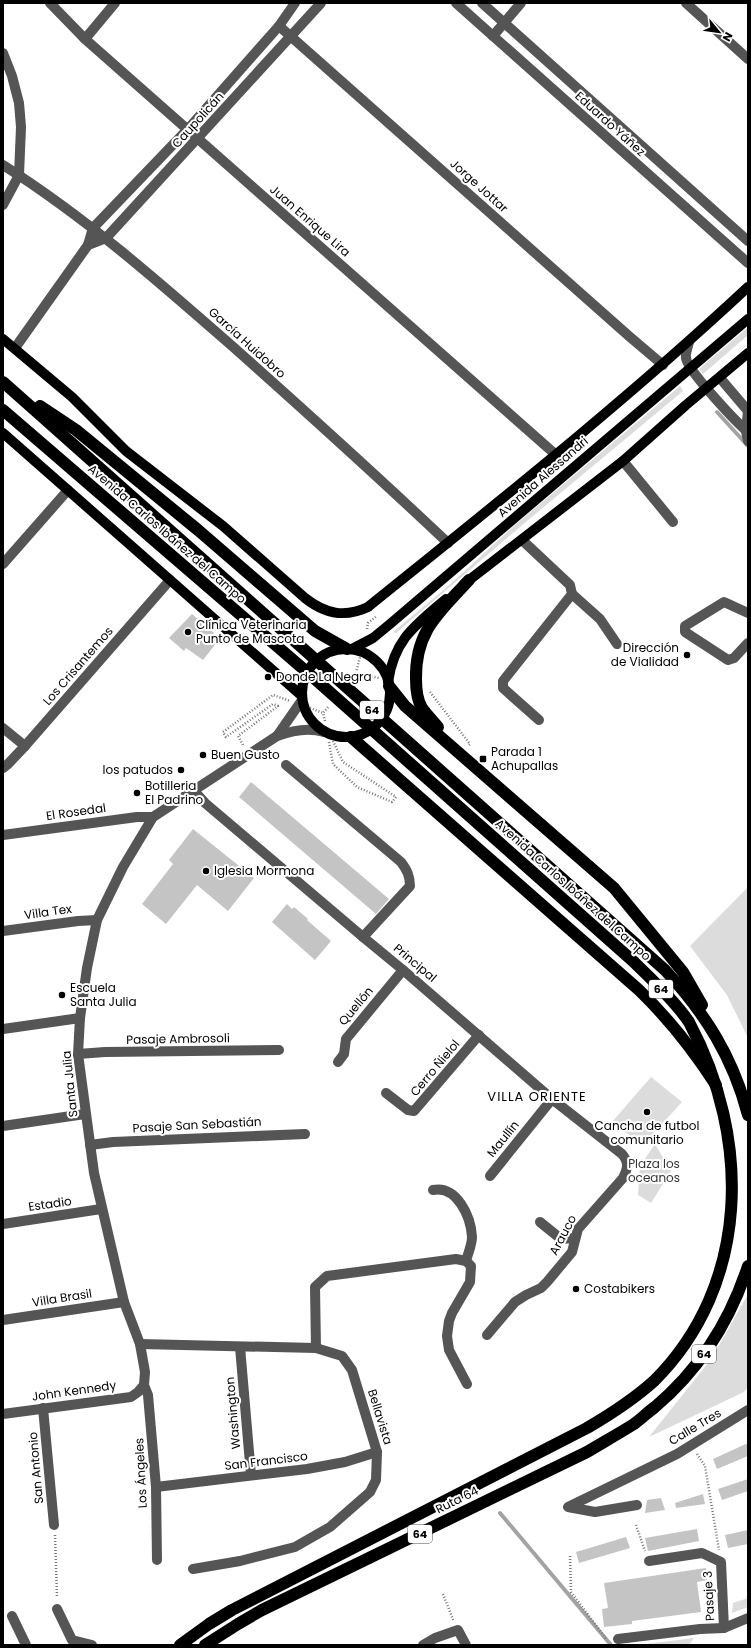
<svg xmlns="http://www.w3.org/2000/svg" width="751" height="1648" font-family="Poppins,sans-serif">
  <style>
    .green { fill: #dcdcdc }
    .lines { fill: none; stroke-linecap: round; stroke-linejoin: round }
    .stream { stroke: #a3a3a3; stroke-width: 4 }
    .building { fill: #c4c4c4 }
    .path { stroke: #777; stroke-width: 2.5; stroke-dasharray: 1 2; stroke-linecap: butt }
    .minor { stroke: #555; stroke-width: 10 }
    .major { stroke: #000; stroke-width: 10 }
    .highway { stroke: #000; stroke-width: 12 }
    .poi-dot { fill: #000; stroke: #fff; stroke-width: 1.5 }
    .labels { text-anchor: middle; stroke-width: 4; stroke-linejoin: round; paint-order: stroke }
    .shield { fill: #fff; stroke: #4c4c4c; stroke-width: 1 }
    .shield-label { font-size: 11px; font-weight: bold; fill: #000 }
    .street-label { font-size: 12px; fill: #000; stroke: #fff }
    .poi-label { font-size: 12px; fill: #000; stroke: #fff; text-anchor: start }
    .park-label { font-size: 12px; fill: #333; stroke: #fff }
    .neighbourhood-label { font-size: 13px; letter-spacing: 1px; fill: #000; stroke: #fff }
  </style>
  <rect width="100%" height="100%" fill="#fff"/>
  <!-- green -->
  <g class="green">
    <polygon points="748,327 748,335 703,374 699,369"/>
    <polygon points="680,386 683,391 527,521 396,633 393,632 446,588 515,525"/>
    <polygon points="748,887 748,1038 727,995 690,946"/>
    <polygon points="651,1077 682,1102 643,1145 612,1122"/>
    <polygon points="655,1144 671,1171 651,1203 638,1195 640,1166"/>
    <polygon points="748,1294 748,1387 744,1392 649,1437 712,1358"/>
    <polygon points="748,1598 748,1607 732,1613 733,1603"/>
    <polygon points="694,1638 689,1645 638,1645"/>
  </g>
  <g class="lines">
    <!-- stream -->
    <g class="stream">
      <polyline points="717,412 748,446"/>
      <polyline points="500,1513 611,1645"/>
    </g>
  </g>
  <!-- building -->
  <g class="building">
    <polygon points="192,614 214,633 211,636 218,641 203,660 186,648 184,651 169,638"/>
    <polygon points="251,782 389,899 376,914 239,797"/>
    <polygon points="193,829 254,878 228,911 197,885 166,924 142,904 173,864 169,860"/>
    <polygon points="287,904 292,909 294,907 308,919 307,920 331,941 315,960 272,922"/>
    <polygon points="748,1443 748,1456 717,1469 713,1459"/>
    <polygon points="748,1479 748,1491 722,1500 718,1489"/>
    <polygon points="703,1494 705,1504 676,1508 675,1503"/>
    <polygon points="661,1498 665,1510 645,1513 647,1500"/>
    <polygon points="697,1529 699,1541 648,1551 645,1538"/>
    <polygon points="748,1530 748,1544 728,1548 725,1535"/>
    <polygon points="626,1537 630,1548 579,1563 576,1552"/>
    <polygon points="706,1568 707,1580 697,1582 701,1612 632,1621 632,1624 604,1627 602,1609 608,1608 604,1583"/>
  </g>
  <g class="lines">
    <!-- path -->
    <g class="path">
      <polyline points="367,629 368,623 377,616"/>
      <polyline points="356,673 360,657"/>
      <polyline points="353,677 356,673 379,678"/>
      <polyline points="430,692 470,744 468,746"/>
      <polyline points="310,708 323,713"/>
      <polyline points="325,721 323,713 329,706"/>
      <polyline points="329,742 333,764 357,787 392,802 396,797 343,762 332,739"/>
      <polyline points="243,745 238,736 278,706 273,704 226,737 223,732 273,695 290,701"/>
      <polyline points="697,1454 705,1466 719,1550"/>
      <polyline points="636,1525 645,1551"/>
      <polyline points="55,1535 57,1598"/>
      <polyline points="570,1556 571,1592 607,1640"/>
      <polyline points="443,1594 454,1622"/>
    </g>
    <!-- minor -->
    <g class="minor">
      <polyline points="50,3 85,39 555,454"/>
      <polyline points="456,3 748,263"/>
      <polyline points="482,3 748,241"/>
      <polyline points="686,3 748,59"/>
      <polyline points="279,26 630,337 663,365"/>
      <polyline points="493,36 521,3"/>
      <polyline points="85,39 115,3"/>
      <polyline points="3,53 12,76 19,103 21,127 19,175 3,205"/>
      <path d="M 3,165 C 85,217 158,281 231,345 C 304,410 377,476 448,543"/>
      <polyline points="88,245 106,238 321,3"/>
      <path d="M 689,342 C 688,347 685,353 686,358 C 687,370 737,423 748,432"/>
      <polyline points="15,348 88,245 93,228 188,129 279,26 295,3"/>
      <polyline points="720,378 748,411"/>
      <polyline points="748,411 746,431 748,441"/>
      <polyline points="623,461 673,522"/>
      <polyline points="522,540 570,585 572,594 503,681 503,688 539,720"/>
      <polyline points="3,564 68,490"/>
      <polyline points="572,594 600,619 617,644"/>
      <polyline points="748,613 724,602 685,626 685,632 728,660 734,658 748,643"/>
      <polyline points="3,728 25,746"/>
      <polyline points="277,736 302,700"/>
      <path d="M 286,765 L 401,862 C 407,870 410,876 410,886 L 363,937"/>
      <polyline points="3,768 8,764 25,746 170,580"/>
      <path d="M 194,791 L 205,803 L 363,937 L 403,970 L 552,1099 L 622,1154 C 629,1162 628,1168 623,1178 L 578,1229 L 572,1252 L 547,1282 L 541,1288 L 526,1295 L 515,1302 L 487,1335"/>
      <polyline points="3,835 137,817 153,817"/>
      <polyline points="3,931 78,921 97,920"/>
      <polyline points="3,1029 80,1018"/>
      <polyline points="78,1054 105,1052 279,1050"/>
      <polyline points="338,1062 344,1054 346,1039 403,970"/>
      <polyline points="386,1093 408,1110 414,1111 479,1035"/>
      <polyline points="3,1126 85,1114"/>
      <polyline points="90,1145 113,1142 305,1134"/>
      <polyline points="490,1176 552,1099"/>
      <path d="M 433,1190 C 457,1185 471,1217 472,1237 C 472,1245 468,1253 466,1261"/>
      <polyline points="540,1222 561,1239 575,1238"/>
      <polyline points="3,1224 101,1209"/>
      <polyline points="3,1320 124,1302"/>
      <polyline points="140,1344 316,1348 342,1356 352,1370 377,1452 376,1480 370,1492 330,1527 295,1547 240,1561 193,1569"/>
      <polyline points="240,1347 251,1475"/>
      <polyline points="316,1348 315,1287 327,1276 456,1259 466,1261 471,1266 470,1282 452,1313 449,1321 447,1336 449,1350 467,1384"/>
      <polyline points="43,1408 54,1525"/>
      <polyline points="3,1414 131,1397 138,1392 144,1385"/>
      <polyline points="156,1487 307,1469 345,1462 377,1452"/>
      <polyline points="637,1505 595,1512 568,1507 677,1454 748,1410"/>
      <path d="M 157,1560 L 156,1487 L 148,1395 L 144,1385 L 145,1372 L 140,1344 L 124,1302 L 94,1173 L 78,1054 L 80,1018 L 87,968 L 97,920 L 123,867 L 153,817 L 277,736 C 293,730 308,727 324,732"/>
      <polyline points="649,1561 702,1553 721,1562 724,1628"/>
      <polyline points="57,1609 72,1640 92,1645"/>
      <polyline points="12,1616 26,1645"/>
      <polyline points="618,1639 700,1629 724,1628 748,1618"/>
      <polyline points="423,1645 435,1638 458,1630 466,1645"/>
    </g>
    <!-- major -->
    <g class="major">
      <path d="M 3,339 L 72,397 L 126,451 L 223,526 L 305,598 C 325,614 345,618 368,607 C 497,503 627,400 748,287"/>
      <polyline points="3,433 302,696"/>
      <polyline points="464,584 623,461 686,405 748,353"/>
      <circle cx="346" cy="693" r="44"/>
      <polyline points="352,649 373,638 390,624 748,319"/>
      <path d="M 388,682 C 394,640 415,625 446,599"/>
    </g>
    <!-- highway -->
    <g class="highway">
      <path d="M 3,382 L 665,970 C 705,1013 733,1057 748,1115"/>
      <polyline points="40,406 76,430 198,530 315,631 347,649"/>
      <path d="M 3,410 L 315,679 L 634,962 C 653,981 674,1000 689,1022 C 751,1138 751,1284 654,1381 C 634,1399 611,1414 587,1428 L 232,1610 L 209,1624 L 180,1645"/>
      <polyline points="389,686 405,706 614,888 683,972 702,1005"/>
      <path d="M 438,727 C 433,721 427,715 422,708 C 417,700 416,688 416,679 C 415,631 439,613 469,580"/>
      <path d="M 351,737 L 639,990 C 669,1019 694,1051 716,1085"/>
      <path d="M 205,1645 L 238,1624 L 262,1610 L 587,1452 C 602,1443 618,1434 634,1424 C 641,1419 648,1412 655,1407 C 700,1369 730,1321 748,1266"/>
    </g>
  </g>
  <!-- markers -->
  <g class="poi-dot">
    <circle cx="188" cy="632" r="4"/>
    <circle cx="687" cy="655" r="4"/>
    <circle cx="268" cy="677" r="4"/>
    <circle cx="203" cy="755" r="4"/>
    <rect x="479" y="755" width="8" height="8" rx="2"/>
    <circle cx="181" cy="770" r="4"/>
    <circle cx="137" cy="793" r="4"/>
    <circle cx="206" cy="871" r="4"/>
    <circle cx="62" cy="995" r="4"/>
    <circle cx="647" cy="1112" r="4"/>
    <circle cx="576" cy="1289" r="4"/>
  </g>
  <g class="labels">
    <!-- shield labels -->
    <g class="shield">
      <rect x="360" y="701" width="24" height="18" rx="3"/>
      <rect x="649" y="980" width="24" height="18" rx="3"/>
      <rect x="692" y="1345" width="24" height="18" rx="3"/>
      <rect x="408" y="1525" width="24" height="18" rx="3"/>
    </g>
    <g class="shield-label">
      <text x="372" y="714">64</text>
      <text x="661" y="993">64</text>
      <text x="704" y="1358">64</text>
      <text x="420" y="1538">64</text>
    </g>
    <!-- street labels -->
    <g class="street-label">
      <text transform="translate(198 120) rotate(-48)" y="4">Caupolicán</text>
      <text transform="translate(610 124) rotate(42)" y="4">Eduardo Yáñez</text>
      <text transform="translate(479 186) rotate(42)" y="4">Jorge Jottar</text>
      <text transform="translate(310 221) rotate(41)" y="4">Juan Enrique Lira</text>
      <text transform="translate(247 343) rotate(42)" y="4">García Huidobro</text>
      <text transform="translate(543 477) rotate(-41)" y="4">Avenida Alessandri</text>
      <text transform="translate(167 534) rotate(41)" y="4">Avenida Carlos Ibáñez del Campo</text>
      <text transform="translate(78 666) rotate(-49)" y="4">Los Crisantemos</text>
      <text transform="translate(76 812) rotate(-8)" y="4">El Rosedal</text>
      <text transform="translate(573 890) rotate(42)" y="4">Avenida Carlos Ibáñez del Campo</text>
      <text transform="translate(48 912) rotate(-8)" y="4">Villa Tex</text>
      <text transform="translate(415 963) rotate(40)" y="4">Principal</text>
      <text transform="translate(356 1006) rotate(-50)" y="4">Quellón</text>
      <text transform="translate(178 1039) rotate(-1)" y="4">Pasaje Ambrosoli</text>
      <text transform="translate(435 1068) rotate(-50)" y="4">Cerro Ñielol</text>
      <text transform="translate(70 1084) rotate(-96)" y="4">Santa Julia</text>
      <text transform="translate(197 1125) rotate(-3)" y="4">Pasaje San Sebastián</text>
      <text transform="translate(503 1139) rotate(-51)" y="4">Maullín</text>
      <text transform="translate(50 1204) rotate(-8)" y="4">Estadio</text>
      <text transform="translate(563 1235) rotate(-62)" y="4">Arauco</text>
      <text transform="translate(62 1298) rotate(-9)" y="4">Villa Brasil</text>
      <text transform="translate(74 1391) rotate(-8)" y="4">John Kennedy</text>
      <text transform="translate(233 1413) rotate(-95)" y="4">Washington</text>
      <text transform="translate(380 1417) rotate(73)" y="4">Bellavista</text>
      <text transform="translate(695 1427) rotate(-31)" y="4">Calle Tres</text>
      <text transform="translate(266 1461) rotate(-7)" y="4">San Francisco</text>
      <text transform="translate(36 1468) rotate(-95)" y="4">San Antonio</text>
      <text transform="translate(141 1473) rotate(-93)" y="4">Los Ángeles</text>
      <text transform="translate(457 1500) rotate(-26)" y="4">Ruta 64</text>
      <text transform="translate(709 1596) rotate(-93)" y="4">Pasaje 3</text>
    </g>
    <!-- poi labels -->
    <g class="poi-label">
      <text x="196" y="629">Clínica Veterinaria<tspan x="196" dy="14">Punto de Mascota</tspan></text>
      <text x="679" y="652" text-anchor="end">Dirección<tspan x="679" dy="14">de Vialidad</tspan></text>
      <text x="276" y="681">Donde La Negra</text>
      <text x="491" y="756">Parada 1<tspan x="491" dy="14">Achupallas</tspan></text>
      <text x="211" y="759">Buen Gusto</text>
      <text x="173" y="774" text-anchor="end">los patudos</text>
      <text x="145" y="790">Botilleria<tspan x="145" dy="14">El Padrino</tspan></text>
      <text x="214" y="875">Iglesia Mormona</text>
      <text x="70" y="992">Escuela<tspan x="70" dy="14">Santa Julia</tspan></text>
      <text x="647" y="1130" text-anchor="middle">Cancha de futbol<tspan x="647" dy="14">comunitario</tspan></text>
      <text x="584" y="1293">Costabikers</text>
    </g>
    <!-- park labels -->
    <g class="park-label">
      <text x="654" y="1168">Plaza los<tspan x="654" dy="14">oceanos</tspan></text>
    </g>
    <!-- neighbourhood labels -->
    <g class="neighbourhood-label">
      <text x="537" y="1101">VILLA ORIENTE</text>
    </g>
  </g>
  <!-- border -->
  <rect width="751" height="1648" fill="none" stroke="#000000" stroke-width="8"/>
  <!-- north arrow -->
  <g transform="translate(719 32) rotate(119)" stroke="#ffffff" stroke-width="3" paint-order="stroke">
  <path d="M0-3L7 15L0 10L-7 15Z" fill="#000000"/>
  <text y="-6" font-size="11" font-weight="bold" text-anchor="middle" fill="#000000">N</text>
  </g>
</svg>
